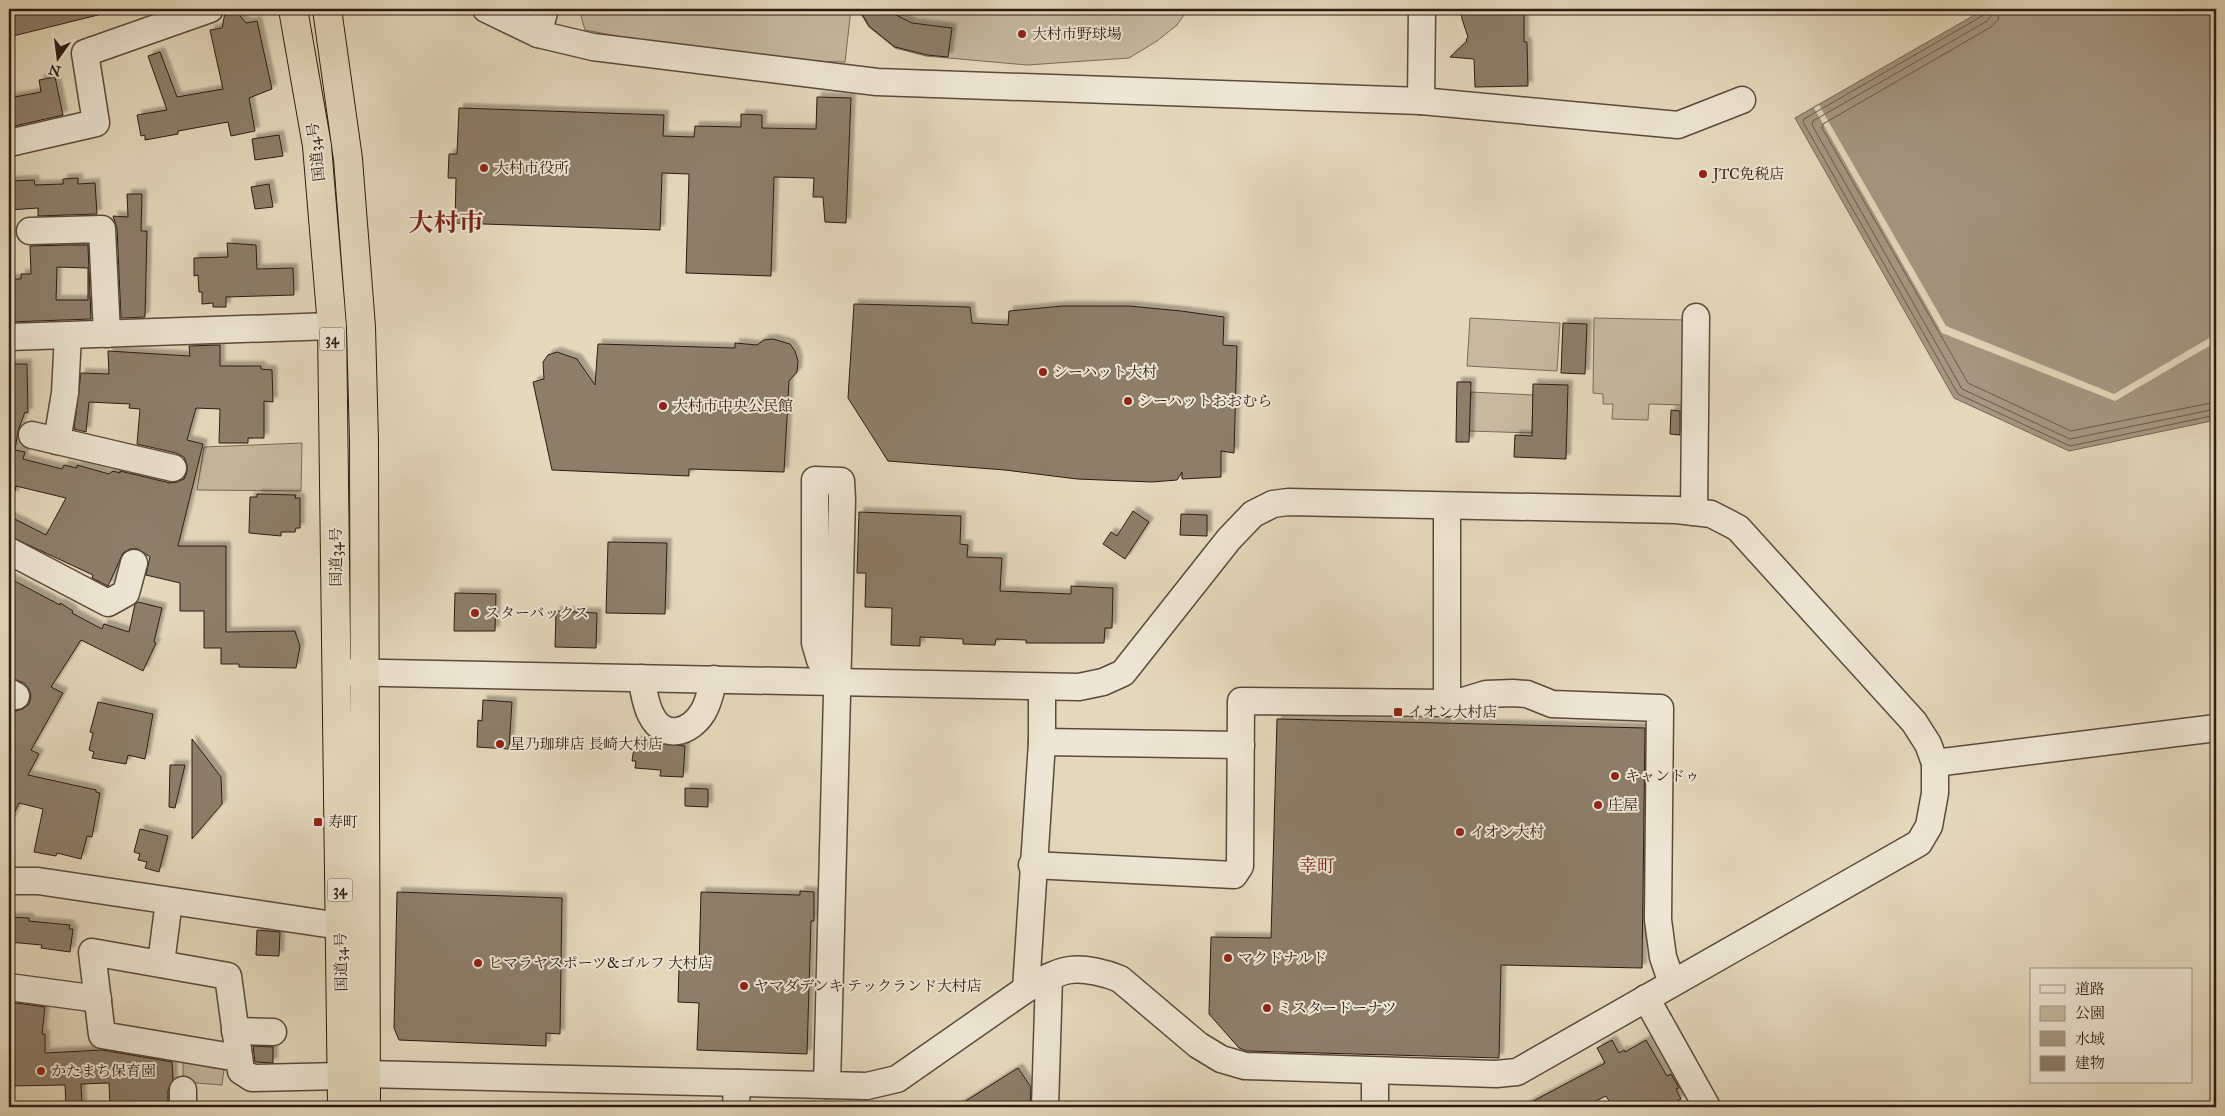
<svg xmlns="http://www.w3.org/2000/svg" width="2225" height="1116" font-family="'IM FELL Great Primer','Noto Serif JP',serif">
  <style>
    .green { fill: #c6b9a0; stroke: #7a6a58 }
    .water { fill: #a69883; stroke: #766655 }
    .pier { fill: #e5d9bd }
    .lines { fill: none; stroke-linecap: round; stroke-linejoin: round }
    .shore { stroke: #6a5a4a; stroke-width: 1 }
    .building { fill: #8d7e6a; stroke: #2d1b11; fill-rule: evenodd; filter: url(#shadow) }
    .minor-casing { stroke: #5b4a3c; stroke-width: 29 }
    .highway-casing { stroke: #2d1b11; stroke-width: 30 }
    .minor { stroke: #eee6d4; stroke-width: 26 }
    .highway { stroke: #e5d9bd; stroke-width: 28 }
    .poi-dot { fill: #8f2418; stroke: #eee6d4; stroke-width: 2 }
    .labels { text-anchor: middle; stroke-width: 4; stroke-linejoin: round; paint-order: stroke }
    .shield { fill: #eee6d4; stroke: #67584c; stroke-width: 1 }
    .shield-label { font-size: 14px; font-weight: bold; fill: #2d1b11 }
    .poi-label { font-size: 15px; fill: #2d1b11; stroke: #eee6d4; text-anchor: start }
    .street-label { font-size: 15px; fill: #2d1b11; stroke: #eee6d4 }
    .quarter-label { font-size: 18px; fill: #7a1f14; stroke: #eee6d4 }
    .town-label { font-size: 25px; font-weight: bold; fill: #7a1f14; stroke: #eee6d4 }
  </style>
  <defs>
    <filter id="shadow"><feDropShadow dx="4.5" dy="-4.5" stdDeviation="1" flood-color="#0004"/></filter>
  </defs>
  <rect width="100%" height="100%" fill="#e5d9bd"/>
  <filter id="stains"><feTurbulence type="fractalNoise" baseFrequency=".004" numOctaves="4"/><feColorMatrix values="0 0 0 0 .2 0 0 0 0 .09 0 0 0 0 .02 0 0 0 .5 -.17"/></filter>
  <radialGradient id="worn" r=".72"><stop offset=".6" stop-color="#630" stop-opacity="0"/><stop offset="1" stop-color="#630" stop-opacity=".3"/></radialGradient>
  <!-- green -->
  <g class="green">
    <path d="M 579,9 L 851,9 L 845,62 C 758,61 670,46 585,30 Z"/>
    <polygon points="858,9 1188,9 1177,25 1157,41 1129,58 1027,65 926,56 895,48 869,27"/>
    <polygon points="1470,318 1560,323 1557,371 1467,366"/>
    <polygon points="1594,318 1685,320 1683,405 1649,404 1648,420 1612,419 1613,404 1603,404 1603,394 1593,393"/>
    <polygon points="1471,392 1533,395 1532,433 1469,431"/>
    <polygon points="302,443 301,491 197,490 204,447"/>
    <polygon points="183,1058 207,1060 224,1069 222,1085 183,1082"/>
  </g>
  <!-- water -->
  <polygon class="water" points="1985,9 2216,9 2216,420 2069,451 1954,398 1795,118"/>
  <!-- pier -->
  <polygon class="pier" points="1819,105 1946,326 2114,394 2216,334 2216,342 2115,401 1942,333 1814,108"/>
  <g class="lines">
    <!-- shore -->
    <g class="shore">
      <polyline points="1987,9 1984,15 1804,119 1803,122 1958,394 2070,446 2216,415"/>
      <polyline points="1993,9 1992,15 1987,21 1813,121 1812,125 1962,389 2070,439 2216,409"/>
      <polyline points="2000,9 1998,20 1991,27 1823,124 1822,128 1968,383 2071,431 2216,402"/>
    </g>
  </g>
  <!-- building -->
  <g class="building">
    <polygon points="9,9 101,9 102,14 9,37"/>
    <polygon points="859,9 890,9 896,15 912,23 952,28 948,57 927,55 895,47 869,26"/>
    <polygon points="1461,9 1524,10 1524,42 1527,42 1528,86 1475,87 1474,59 1450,57 1467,41 1466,40 1468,37 1462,19"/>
    <polygon points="231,10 237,12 246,23 257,21 272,89 249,98 255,131 231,136 228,122 178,131 178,134 145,140 145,135 141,136 137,115 167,110 148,56 160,52 177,97 223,89 210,30 222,28 225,13"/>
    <polygon points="55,77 63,115 15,126 9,98 41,92 39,80"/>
    <polygon points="817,97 851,98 846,223 825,222 823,197 813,197 814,178 774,177 771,276 686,273 689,174 662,173 660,230 455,223 456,178 448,178 449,154 457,154 459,108 664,115 663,136 694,137 695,126 741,127 741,114 762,115 762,128 816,129"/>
    <polygon points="279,135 283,156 255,160 252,139"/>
    <polygon points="78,178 78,184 95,183 97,214 38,216 38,208 9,210 9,181 34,180 35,185 63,184 63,179"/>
    <polygon points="269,184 273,207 255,209 251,187"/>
    <polygon points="127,194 142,194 141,231 147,231 145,317 121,318 117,228 113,216 128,217"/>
    <polygon points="227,243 256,245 257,269 293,268 294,295 226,297 226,307 213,307 213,303 202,304 202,292 199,292 198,275 194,276 194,258 228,257"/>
    <path d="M 67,245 L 88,245 L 91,319 L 9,322 L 9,279 L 21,279 L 21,274 L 31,274 L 30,246 ZM 57,267 L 88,268 L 88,300 L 56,300 Z"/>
    <polygon points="854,304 970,307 972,323 1008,325 1009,311 1063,306 1129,306 1181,311 1224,317 1223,345 1237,346 1234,453 1221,451 1221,477 1182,479 1182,472 1177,480 1152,482 1077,479 1005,470 888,461 848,398"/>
    <polygon points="1563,323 1587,324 1585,374 1561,373"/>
    <polygon points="773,339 790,344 795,351 798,361 797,372 789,381 784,472 689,469 689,476 552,470 533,382 544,379 543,362 548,355 557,352 577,359 595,385 598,344 735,348 735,343 757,345 764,340"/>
    <polygon points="220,345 220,366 261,366 261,369 272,370 273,402 264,401 264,438 248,438 248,443 219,443 220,409 196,408 187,440 203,444 178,546 226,546 226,632 295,631 300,646 296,668 239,667 239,664 221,664 221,648 204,648 204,611 180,611 180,583 146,575 150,557 138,549 130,549 123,553 108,586 92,578 93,575 9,536 9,516 46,535 66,498 16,486 14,495 9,495 9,364 27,364 28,413 25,412 18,431 15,450 25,452 23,459 62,469 64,465 77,468 77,465 109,474 113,471 120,473 120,471 170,483 177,482 184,479 187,472 187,464 184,457 176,453 137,444 140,409 129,408 130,404 89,402 86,432 74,429 81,373 109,374 108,351 190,356 189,346"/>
    <polygon points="1457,382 1471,382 1469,442 1456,442"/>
    <polygon points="1533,384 1568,385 1566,459 1514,457 1515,435 1532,436"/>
    <polygon points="1671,410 1680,411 1680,435 1670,434"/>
    <polygon points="257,494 296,495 295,498 300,498 300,528 296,528 295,532 281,532 281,536 249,533 250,497 257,497"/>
    <polygon points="1133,511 1149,522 1125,559 1103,544 1111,532 1117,536"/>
    <polygon points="859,512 961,516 960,544 968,545 967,557 1002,558 1000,591 1071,594 1071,586 1113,588 1112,628 1105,628 1104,643 1026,643 1026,640 996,639 995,645 963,644 963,639 920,637 920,646 891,645 892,608 865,607 866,573 857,573"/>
    <polygon points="1181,514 1207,515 1207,536 1180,535"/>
    <polygon points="608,542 667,543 665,614 606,613"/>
    <polygon points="9,578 60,605 60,603 73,611 72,613 102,629 104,624 129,632 135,604 138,602 162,608 154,642 156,643 143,671 81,640 51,687 63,693 31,750 39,754 28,775 96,790 96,792 100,793 92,837 87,836 81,859 57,853 56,856 34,852 43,809 19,803 9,824 9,709 16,711 23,709 29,704 31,696 29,689 24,683 9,677"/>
    <polygon points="455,593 496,594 495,631 454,631"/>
    <polygon points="556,611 597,613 596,648 555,647"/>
    <polygon points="483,700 512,702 509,749 477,747 478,720 482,721"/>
    <polygon points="98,702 153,714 145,759 128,755 126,764 92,758 94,752 89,750 93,733 90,732"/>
    <polygon points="1277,719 1645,728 1642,968 1501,965 1499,1058 1247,1051 1239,1048 1209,1014 1211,937 1271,938"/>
    <polygon points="192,739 221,777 222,804 192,839"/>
    <polygon points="635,741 685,746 683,777 660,776 661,770 635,768 636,761 632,761"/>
    <polygon points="170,765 185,765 175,808 169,807"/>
    <polygon points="685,788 708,789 708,807 685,806"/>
    <polygon points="140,829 168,836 159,872 145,868 147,862 138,860 140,854 134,852"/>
    <polygon points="800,891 814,892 814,921 811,921 807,1054 697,1050 699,1003 678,1002 679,968 699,969 701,892 800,895"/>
    <polygon points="397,892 562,898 560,1034 546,1033 546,1046 399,1040 394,1028"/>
    <polygon points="9,917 29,918 29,921 70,925 69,929 73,929 70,952 41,948 42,945 9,942"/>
    <polygon points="257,930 280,932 279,956 256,955"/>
    <polygon points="9,1002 45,1007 42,1034 45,1034 45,1053 102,1050 172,1062 173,1080 168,1090 168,1107 110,1107 109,1083 81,1084 82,1107 66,1107 65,1085 9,1086"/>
    <polygon points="1612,1040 1619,1053 1624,1050 1625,1052 1646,1040 1667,1076 1671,1074 1679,1088 1676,1089 1681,1099 1666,1107 1613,1107 1606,1096 1584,1107 1522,1107 1605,1063 1597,1048"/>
    <polygon points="253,1046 273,1047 273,1063 255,1062"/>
    <polygon points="1018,1068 1031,1087 1030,1107 956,1107"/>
  </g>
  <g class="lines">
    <defs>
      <g id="minor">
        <polyline points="486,9 538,34 593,47 877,82 1421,101 1422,9"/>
        <polyline points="538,34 545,9"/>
        <polyline points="1421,101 1678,125 1742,100"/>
        <polyline points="9,143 96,123 85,53 210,9"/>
        <polyline points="30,231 102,229 107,334"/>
        <polyline points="9,337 332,326"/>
        <polyline points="32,435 173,468"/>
        <polyline points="57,441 65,393 68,335"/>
        <polyline points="1694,512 1696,317"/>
        <polyline points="9,551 108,603 126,593 134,563"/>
        <path d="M 641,678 C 644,690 645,704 651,715 C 664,741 690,733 703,712 C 709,702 711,690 714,679"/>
        <polyline points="9,692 16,696"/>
        <polyline points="1447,703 1447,506"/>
        <polyline points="1042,742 1241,745"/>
        <polyline points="1935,763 2216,728"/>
        <polyline points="1032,865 1234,875 1240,866 1241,701 1447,703 1463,701 1486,694 1513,693 1527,694 1552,704 1660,708 1658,920 1663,957 1672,983"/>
        <polyline points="9,881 38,881 340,926"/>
        <polyline points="161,963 169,901"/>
        <polyline points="9,987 98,999"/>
        <polyline points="1026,989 1042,742 1042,687"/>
        <polyline points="1646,998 1707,1107"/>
        <polyline points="235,1031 273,1032"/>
        <path d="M 238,1058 L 102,1035 L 92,952 L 228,976 L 241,1071 L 252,1078 L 342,1076 L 366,1074 L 867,1086 L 897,1079 L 1026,989 C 1039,982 1055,972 1070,970 C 1085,968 1106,973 1120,979 L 1198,1045 L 1221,1059 L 1245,1066 L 1496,1074 L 1517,1072 L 1919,843 L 1929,826 L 1935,793 L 1935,763 L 1928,744 L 1914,722 L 1738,528 L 1711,514 L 1677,510 L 1288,502 L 1273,504 L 1253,514 L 1229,539 L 1123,673 L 1103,682 L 1079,687 L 337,672"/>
        <polyline points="827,1085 842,499 841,481 815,480 815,643 820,660 836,681"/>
        <polyline points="183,1090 183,1107"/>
        <polyline points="736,1107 737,1083"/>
        <polyline points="1045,1107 1049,977"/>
        <polyline points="1375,1107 1375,1071"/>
      </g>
      <g id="highway">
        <polyline points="293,9 317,146 332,326 342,1107"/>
        <polyline points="327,9 348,159 361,327 364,441 366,1107"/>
      </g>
    </defs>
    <!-- minor casing -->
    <use href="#minor" class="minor-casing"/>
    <!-- highway casing -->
    <use href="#highway" class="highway-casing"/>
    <!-- minor -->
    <use href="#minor" class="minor"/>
    <!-- highway -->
    <use href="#highway" class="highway"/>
  </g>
  <!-- markers -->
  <g class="poi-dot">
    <circle cx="1022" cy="34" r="5"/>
    <circle cx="484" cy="168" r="5"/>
    <circle cx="1703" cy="174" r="5"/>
    <circle cx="1043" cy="372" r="5"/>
    <circle cx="1128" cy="401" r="5"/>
    <circle cx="663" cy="406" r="5"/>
    <circle cx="475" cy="613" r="5"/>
    <rect x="1393" y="707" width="10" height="10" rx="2.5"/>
    <circle cx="500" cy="744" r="5"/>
    <circle cx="1615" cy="776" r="5"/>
    <circle cx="1598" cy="805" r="5"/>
    <rect x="313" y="817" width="10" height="10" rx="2.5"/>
    <circle cx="1460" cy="832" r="5"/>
    <circle cx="1228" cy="958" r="5"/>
    <circle cx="478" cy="963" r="5"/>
    <circle cx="744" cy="986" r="5"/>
    <circle cx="1267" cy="1008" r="5"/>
    <circle cx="41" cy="1071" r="5"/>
  </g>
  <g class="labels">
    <!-- shield labels -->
    <g class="shield">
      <rect x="319.5" y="327.5" width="25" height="23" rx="4"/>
      <rect x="327.5" y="878.5" width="25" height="23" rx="4"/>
    </g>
    <g class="shield-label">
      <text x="332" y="344">34</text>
      <text x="340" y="895">34</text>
    </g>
    <!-- poi labels -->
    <g class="poi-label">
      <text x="1032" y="39">大村市野球場</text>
      <text x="494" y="173">大村市役所</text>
      <text x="1713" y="179">JTC免税店</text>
      <text x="1053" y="377">シーハット大村</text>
      <text x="1138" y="406">シーハットおおむら</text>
      <text x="673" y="411">大村市中央公民館</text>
      <text x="485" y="618">スターバックス</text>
      <text x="1408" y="717">イオン大村店</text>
      <text x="510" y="749">星乃珈琲店 長崎大村店</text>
      <text x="1625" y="781">キャンドゥ</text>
      <text x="1608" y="810">庄屋</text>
      <text x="328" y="827">寿町</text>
      <text x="1470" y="837">イオン大村</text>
      <text x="1238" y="963">マクドナルド</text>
      <text x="488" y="968">ヒマラヤスポーツ&amp;ゴルフ 大村店</text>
      <text x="754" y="991">ヤマダデンキ テックランド大村店</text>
      <text x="1277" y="1013">ミスタードーナツ</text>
      <text x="51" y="1076">かたまち保育園</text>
    </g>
    <!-- street labels -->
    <g class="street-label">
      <text transform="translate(316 152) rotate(-97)" y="5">国道34号</text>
      <text transform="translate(336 557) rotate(-90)" y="5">国道34号</text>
      <text transform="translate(341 962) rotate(-91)" y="5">国道34号</text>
    </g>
    <!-- quarter labels -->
    <g class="quarter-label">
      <text x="1317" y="872">幸町</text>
    </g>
    <!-- town labels -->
    <g class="town-label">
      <text x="446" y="231">大村市</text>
    </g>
  </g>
  <!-- margin -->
  <rect width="2225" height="1116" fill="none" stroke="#e5d9bd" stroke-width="30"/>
  <rect x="10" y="10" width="2205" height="1096" fill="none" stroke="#2d1b11" stroke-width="2.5"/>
  <rect x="15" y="15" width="2195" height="1086" fill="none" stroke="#2d1b11"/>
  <!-- legend -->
  <rect x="2030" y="968" width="162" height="115" fill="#eee6d4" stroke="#a19586"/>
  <rect x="2040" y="985" width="25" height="8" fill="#eee6d4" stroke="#a19586"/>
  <text x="2075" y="994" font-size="15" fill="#2d1b11">道路</text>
  <rect x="2040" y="1006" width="25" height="15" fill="#c6b9a0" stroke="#a19586"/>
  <text x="2075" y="1018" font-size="15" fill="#2d1b11">公園</text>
  <rect x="2040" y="1031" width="25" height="15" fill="#a69883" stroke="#a19586"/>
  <text x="2075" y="1044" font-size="15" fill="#2d1b11">水域</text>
  <rect x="2040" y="1056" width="25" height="15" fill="#8d7e6a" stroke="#a19586"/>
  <text x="2075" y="1068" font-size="15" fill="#2d1b11">建物</text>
  <!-- north arrow -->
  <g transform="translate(58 58) rotate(194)" stroke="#eee6d4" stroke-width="4" paint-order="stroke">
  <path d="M0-4L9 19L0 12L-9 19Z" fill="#2d1b11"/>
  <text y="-8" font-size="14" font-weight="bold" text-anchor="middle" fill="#2d1b11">N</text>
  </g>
  <rect width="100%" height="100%" filter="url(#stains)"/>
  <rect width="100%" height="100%" fill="url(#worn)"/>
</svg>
